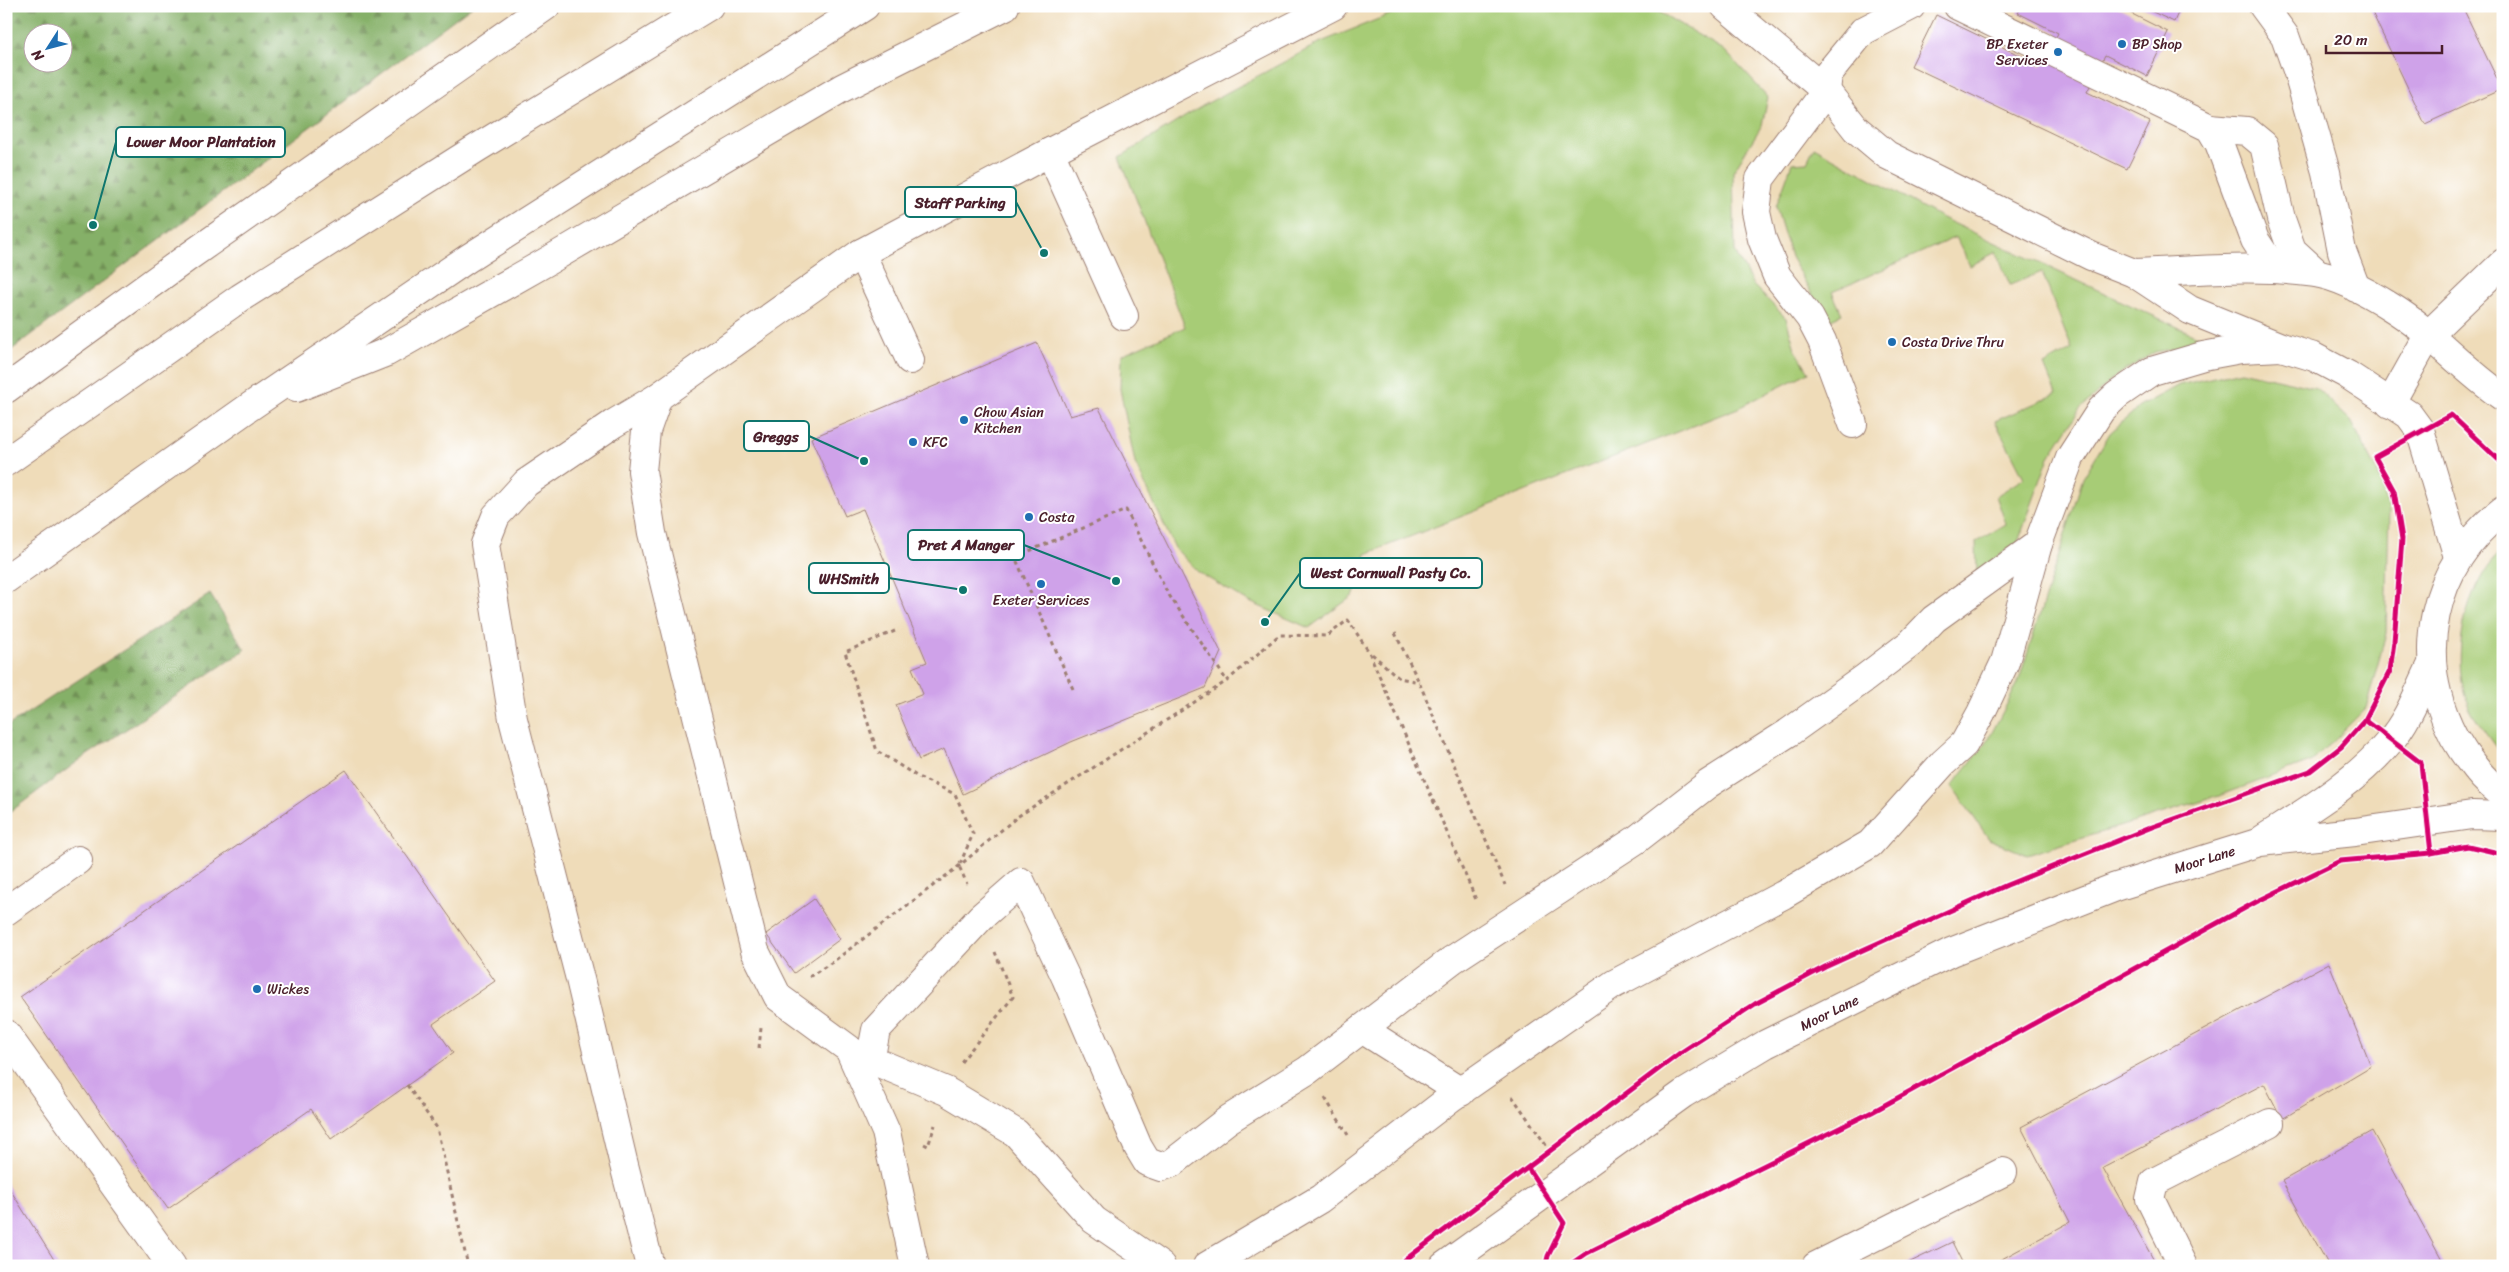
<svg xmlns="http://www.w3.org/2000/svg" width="2509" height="1272" font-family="Sriracha,sans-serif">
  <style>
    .green { fill: #a7cc76; stroke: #787650 }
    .forest { fill: url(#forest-firs); stroke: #686849; fill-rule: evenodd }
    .building { fill: #cfa2e9 }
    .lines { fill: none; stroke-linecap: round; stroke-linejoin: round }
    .minor-casing { stroke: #9c7e72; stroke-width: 30 }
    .major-casing { stroke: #9c7e72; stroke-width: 30 }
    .highway-casing { stroke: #9c7e72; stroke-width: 30 }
    .path { stroke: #9c7e72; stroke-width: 3; stroke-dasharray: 4 4; stroke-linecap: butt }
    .minor { stroke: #fff; stroke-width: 28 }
    .major { stroke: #fff; stroke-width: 28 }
    .highway { stroke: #fff; stroke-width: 28 }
    .cycleway-casing { stroke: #fff; stroke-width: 8 }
    .cycleway { stroke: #d6006c; stroke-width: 5 }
    .poi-dot { fill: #1f6fb2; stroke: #fff; stroke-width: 2 }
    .labels { text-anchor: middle; stroke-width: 4; stroke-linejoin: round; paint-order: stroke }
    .poi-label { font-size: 14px; fill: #4a1f2b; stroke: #fff; text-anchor: start }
    .street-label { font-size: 14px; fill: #4a1f2b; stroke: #fff }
    .leader { fill: none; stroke: #0f766e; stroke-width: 2 }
    .callout-dot { fill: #0f766e; stroke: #fff; stroke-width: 2 }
    .callout { fill: #fff; stroke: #0f766e; stroke-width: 2 }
    .callout-label { font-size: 15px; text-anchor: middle; font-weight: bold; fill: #4a1f2b }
  </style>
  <defs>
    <pattern id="forest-firs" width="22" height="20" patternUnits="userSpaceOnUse" patternTransform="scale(1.25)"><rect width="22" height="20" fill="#85b067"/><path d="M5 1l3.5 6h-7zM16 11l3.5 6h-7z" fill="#6f8f55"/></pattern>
  </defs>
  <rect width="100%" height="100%" fill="#fff"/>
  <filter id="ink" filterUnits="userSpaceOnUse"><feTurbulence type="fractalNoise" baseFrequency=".02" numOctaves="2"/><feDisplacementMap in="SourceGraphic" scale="10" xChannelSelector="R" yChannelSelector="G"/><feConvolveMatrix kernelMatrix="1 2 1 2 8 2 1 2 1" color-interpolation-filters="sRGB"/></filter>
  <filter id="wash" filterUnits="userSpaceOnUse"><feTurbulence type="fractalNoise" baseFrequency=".0096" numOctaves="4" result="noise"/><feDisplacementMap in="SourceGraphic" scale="20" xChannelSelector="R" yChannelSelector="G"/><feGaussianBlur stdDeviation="1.12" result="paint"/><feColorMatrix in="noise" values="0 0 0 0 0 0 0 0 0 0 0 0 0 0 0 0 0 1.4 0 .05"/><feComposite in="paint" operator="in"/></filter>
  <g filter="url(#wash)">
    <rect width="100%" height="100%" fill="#efdcb9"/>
    <!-- green -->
    <g class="green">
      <polygon points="1411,6 1649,6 1724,50 1768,97 1762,125 1733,172 1735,252 1753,285 1786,318 1795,349 1809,372 1738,408 1366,554 1354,595 1309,628 1245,600 1198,572 1175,548 1135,463 1120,389 1121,355 1185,327 1120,157 1204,105 1321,42"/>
      <polygon points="1814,147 1940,217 2210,342 2155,352 2116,376 2080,409 2049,457 2018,542 1977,572 1976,542 2006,524 1996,496 2024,478 1995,421 2056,394 2044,365 2072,349 2042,272 2010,285 1996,252 1970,266 1956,237 1832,292 1842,314 1827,321 1791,257 1776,207 1792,163 1807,162"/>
      <polygon points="2241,371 2316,388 2351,421 2376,468 2389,510 2386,634 2366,708 2313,761 2219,796 2027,855 1989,839 1952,786 1988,740 2018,683 2083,478 2110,433 2139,407 2179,385"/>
      <path d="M 2503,550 L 2503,757 C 2493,743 2481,728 2472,713 C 2447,668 2464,583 2503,550 Z"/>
    </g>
    <!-- forest -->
    <g class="forest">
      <path d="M 6,6 L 472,6 L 6,354 ZM 32,32 L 62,32 L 62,62 L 32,62 Z"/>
      <polygon points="210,594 245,650 77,762 6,815 6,727"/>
    </g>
    <g id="blocks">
      <!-- building -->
      <g class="building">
        <polygon points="2022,6 2116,6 2168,32 2147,76 2105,55 2087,92 2150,122 2127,169 1911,66 1936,15 2042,66 2058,33 2018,13"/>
        <polygon points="2140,6 2181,6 2174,22"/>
        <polygon points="2369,6 2462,6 2502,89 2425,124"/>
        <polygon points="1037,343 1070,416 1099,408 1221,652 1205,688 1071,742 963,794 944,749 919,760 896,705 923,694 912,668 927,662 863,509 845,516 811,438"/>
        <polygon points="346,770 495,981 433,1024 453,1053 331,1139 311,1109 168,1209 20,997"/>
        <polygon points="814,899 840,939 794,973 766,934"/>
        <polygon points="2329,963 2371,1066 2282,1119 2264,1084 2103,1168 2157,1266 2118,1266 2116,1263 2112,1266 1989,1266 2070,1222 2021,1127"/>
        <polygon points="2372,1131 2445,1266 2329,1266 2282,1181"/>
        <polygon points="6,1183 58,1266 6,1266"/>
        <polygon points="1952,1242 1964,1266 1902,1266"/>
      </g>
    </g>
  </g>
  <g filter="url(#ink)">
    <use href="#blocks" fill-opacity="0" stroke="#9c7e72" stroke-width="1"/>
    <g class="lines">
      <defs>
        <g id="minor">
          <polyline points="1725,6 1826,91 1856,129 1887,155 2091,256 2134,273 2190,310 2281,347 2314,357 2348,375 2409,415 2420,430 2458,557"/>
          <polyline points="1958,6 2210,128 2219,143 2255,240 2274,269"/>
          <polyline points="2263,6 2285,36 2297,70 2326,172 2342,251 2356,288"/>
          <polyline points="2210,128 2247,131 2264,145 2281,219 2292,250 2317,273"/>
          <polyline points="1050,152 1124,316"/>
          <polyline points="861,253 910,360"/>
          <path d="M 2134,273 C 2193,271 2256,264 2315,273 C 2341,277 2369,293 2391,307 C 2432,332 2463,370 2503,397"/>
          <polyline points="2390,404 2429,334 2503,263"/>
          <polyline points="1853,424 1822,341 1810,318 1777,276 1762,239 1756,212 1760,179 1826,91 1828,74 1863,31 1911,6"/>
          <polyline points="6,911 78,860"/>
          <polyline points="1362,1029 1461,1092"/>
          <polyline points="6,1034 172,1266"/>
          <polyline points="855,1053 946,1091 1016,1133 1094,1220 1161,1266"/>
          <polyline points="870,1061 876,1030 981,917 1021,882 1066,978 1138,1147 1147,1162 1161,1167 1172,1163 1229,1119 1308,1070 1452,960 1636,840 1708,784 1788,733 1865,678 1911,643 1934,619 2038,544"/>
          <polyline points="650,1266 623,1161 580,979 513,719 485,544 496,516 526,483 613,424 658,397"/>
          <polyline points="915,1266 886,1132 849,1049 778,997 755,951 652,533 642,471 646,431 658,397 861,253 1050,152 1333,6"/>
          <polyline points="1207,1266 1320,1199 1452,1097 1614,984 1783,895 1870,844 1943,763 1964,744 1981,713 2005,662 2038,544 2070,458 2101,410 2117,395 2152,371 2203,356 2241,349 2281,347"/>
          <polyline points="1816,1266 2003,1172"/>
          <polyline points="2183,1266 2150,1199 2154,1182 2270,1123"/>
        </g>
        <g id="major">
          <path d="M 2503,510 C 2431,566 2412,657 2454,737 C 2465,756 2484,783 2503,794"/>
          <path d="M 2263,839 C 2308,810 2355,783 2390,741 C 2409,719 2419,690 2432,664"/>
          <path id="s1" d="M 1444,1266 L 1683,1094 L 1766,1044 L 1951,952 L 2116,887 L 2260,842 L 2355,832 L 2472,815 L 2503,816"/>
        </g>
        <g id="highway">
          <polyline points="296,388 387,352 546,262 842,88 1005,6"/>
          <polyline points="6,389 188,257 546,6"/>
          <polyline points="6,462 240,298 477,148 709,6"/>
          <polyline points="6,579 248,408 467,259 865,6"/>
        </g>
      </defs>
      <!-- minor casing -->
      <use href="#minor" class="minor-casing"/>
      <!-- major casing -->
      <use href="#major" class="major-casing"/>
      <!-- highway casing -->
      <use href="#highway" class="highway-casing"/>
      <!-- path -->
      <g class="path">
        <polyline points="895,631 845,652 877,751 918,777 955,794 973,834 959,866 967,884"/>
        <polyline points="1395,633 1419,682 1505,885"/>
        <polyline points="1372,654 1399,678 1419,682"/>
        <polyline points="1073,689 1015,557 1126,510 1167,592 1227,681"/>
        <polyline points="809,977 834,961 959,866 1017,817 1227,681 1279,635 1327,636 1348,620 1369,652 1477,902"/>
        <polyline points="759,1048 761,1028"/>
        <polyline points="961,1062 1013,997 995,952"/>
        <polyline points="407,1085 437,1128 468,1266"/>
        <polyline points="1512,1096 1548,1148"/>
        <polyline points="1325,1098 1348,1135"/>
        <polyline points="924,1144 928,1146 935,1125"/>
      </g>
      <!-- minor -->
      <use href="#minor" class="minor"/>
      <!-- major -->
      <use href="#major" class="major"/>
      <!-- highway -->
      <use href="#highway" class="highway"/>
      <defs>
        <g id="cycleway">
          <polyline points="2365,720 2421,763 2431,853"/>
          <polyline points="1528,1168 1564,1223 1548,1256 1546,1264 1548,1266"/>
          <polyline points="1397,1266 1680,1053 1755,1004 1825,967 2007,885 2152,827 2310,771 2341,747 2365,720 2390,671 2394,642 2402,539 2394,491 2375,457 2451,415 2503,464"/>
          <polyline points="1568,1266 1587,1253 1872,1112 2256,902 2340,861 2431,853 2468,846 2503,854"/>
        </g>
      </defs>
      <!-- cycleway casing -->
      <use href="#cycleway" class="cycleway-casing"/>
      <!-- cycleway -->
      <use href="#cycleway" class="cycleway"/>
    </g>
  </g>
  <!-- markers -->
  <g class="poi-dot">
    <circle cx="2122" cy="44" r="5"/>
    <circle cx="2058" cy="52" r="5"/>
    <circle cx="1892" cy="342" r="5"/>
    <circle cx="964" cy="420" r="5"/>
    <circle cx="913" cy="442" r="5"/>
    <circle cx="1029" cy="517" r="5"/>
    <circle cx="1041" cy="584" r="5"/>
    <circle cx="257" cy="989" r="5"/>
  </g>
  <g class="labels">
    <!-- poi labels -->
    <g class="poi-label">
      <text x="2048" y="49" text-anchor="end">BP Exeter<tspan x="2048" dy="16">Services</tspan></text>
      <text x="2132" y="49">BP Shop</text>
      <text x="1902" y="347">Costa Drive Thru</text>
      <text x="974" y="417">Chow Asian<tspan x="974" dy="16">Kitchen</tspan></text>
      <text x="923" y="447">KFC</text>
      <text x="1039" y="522">Costa</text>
      <text x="1041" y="605" text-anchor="middle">Exeter Services</text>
      <text x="267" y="994">Wickes</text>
    </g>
    <!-- street labels -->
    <g class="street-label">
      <text dy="5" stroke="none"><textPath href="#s1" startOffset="868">Moor Lane</textPath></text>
      <text dy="5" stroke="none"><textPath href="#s1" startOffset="462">Moor Lane</textPath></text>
    </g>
  </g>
  <!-- callouts -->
  <path class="leader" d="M93 225L116 142M1044 253L1016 202M864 461L809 436M1116 581L1024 545M1265 622L1300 573M963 590L889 578"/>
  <g class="callout-dot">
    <circle cx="93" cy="225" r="5"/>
    <circle cx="1044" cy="253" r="5"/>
    <circle cx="864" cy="461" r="5"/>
    <circle cx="1116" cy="581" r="5"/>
    <circle cx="1265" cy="622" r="5"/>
    <circle cx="963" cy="590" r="5"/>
  </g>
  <g class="callout">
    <rect x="116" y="127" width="169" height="30" rx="5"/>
    <rect x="905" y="187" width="111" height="30" rx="5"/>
    <rect x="744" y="421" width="65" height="30" rx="5"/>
    <rect x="908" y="530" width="116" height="30" rx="5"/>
    <rect x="1300" y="558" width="182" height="30" rx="5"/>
    <rect x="809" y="563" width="80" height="30" rx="5"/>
  </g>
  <g class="callout-label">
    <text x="201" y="147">Lower Moor Plantation</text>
    <text x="960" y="208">Staff Parking</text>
    <text x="776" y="442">Greggs</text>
    <text x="966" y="550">Pret A Manger</text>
    <text x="1391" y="578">West Cornwall Pasty Co.</text>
    <text x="849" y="584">WHSmith</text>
  </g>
  <!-- margin -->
  <rect width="2509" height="1272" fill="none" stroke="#fff" stroke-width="25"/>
  <!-- north arrow -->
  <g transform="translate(48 48) rotate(234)"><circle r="24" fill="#ffffff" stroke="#b7a5aa"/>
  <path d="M0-4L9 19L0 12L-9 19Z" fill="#1f6fb2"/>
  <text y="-8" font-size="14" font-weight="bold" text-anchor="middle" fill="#4a1f2b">N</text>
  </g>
  <!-- scale -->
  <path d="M2326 45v8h116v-8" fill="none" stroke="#4a1f2b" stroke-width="2.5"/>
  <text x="2334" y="45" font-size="15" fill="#4a1f2b" stroke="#ffffff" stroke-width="4" paint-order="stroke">20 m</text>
</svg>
